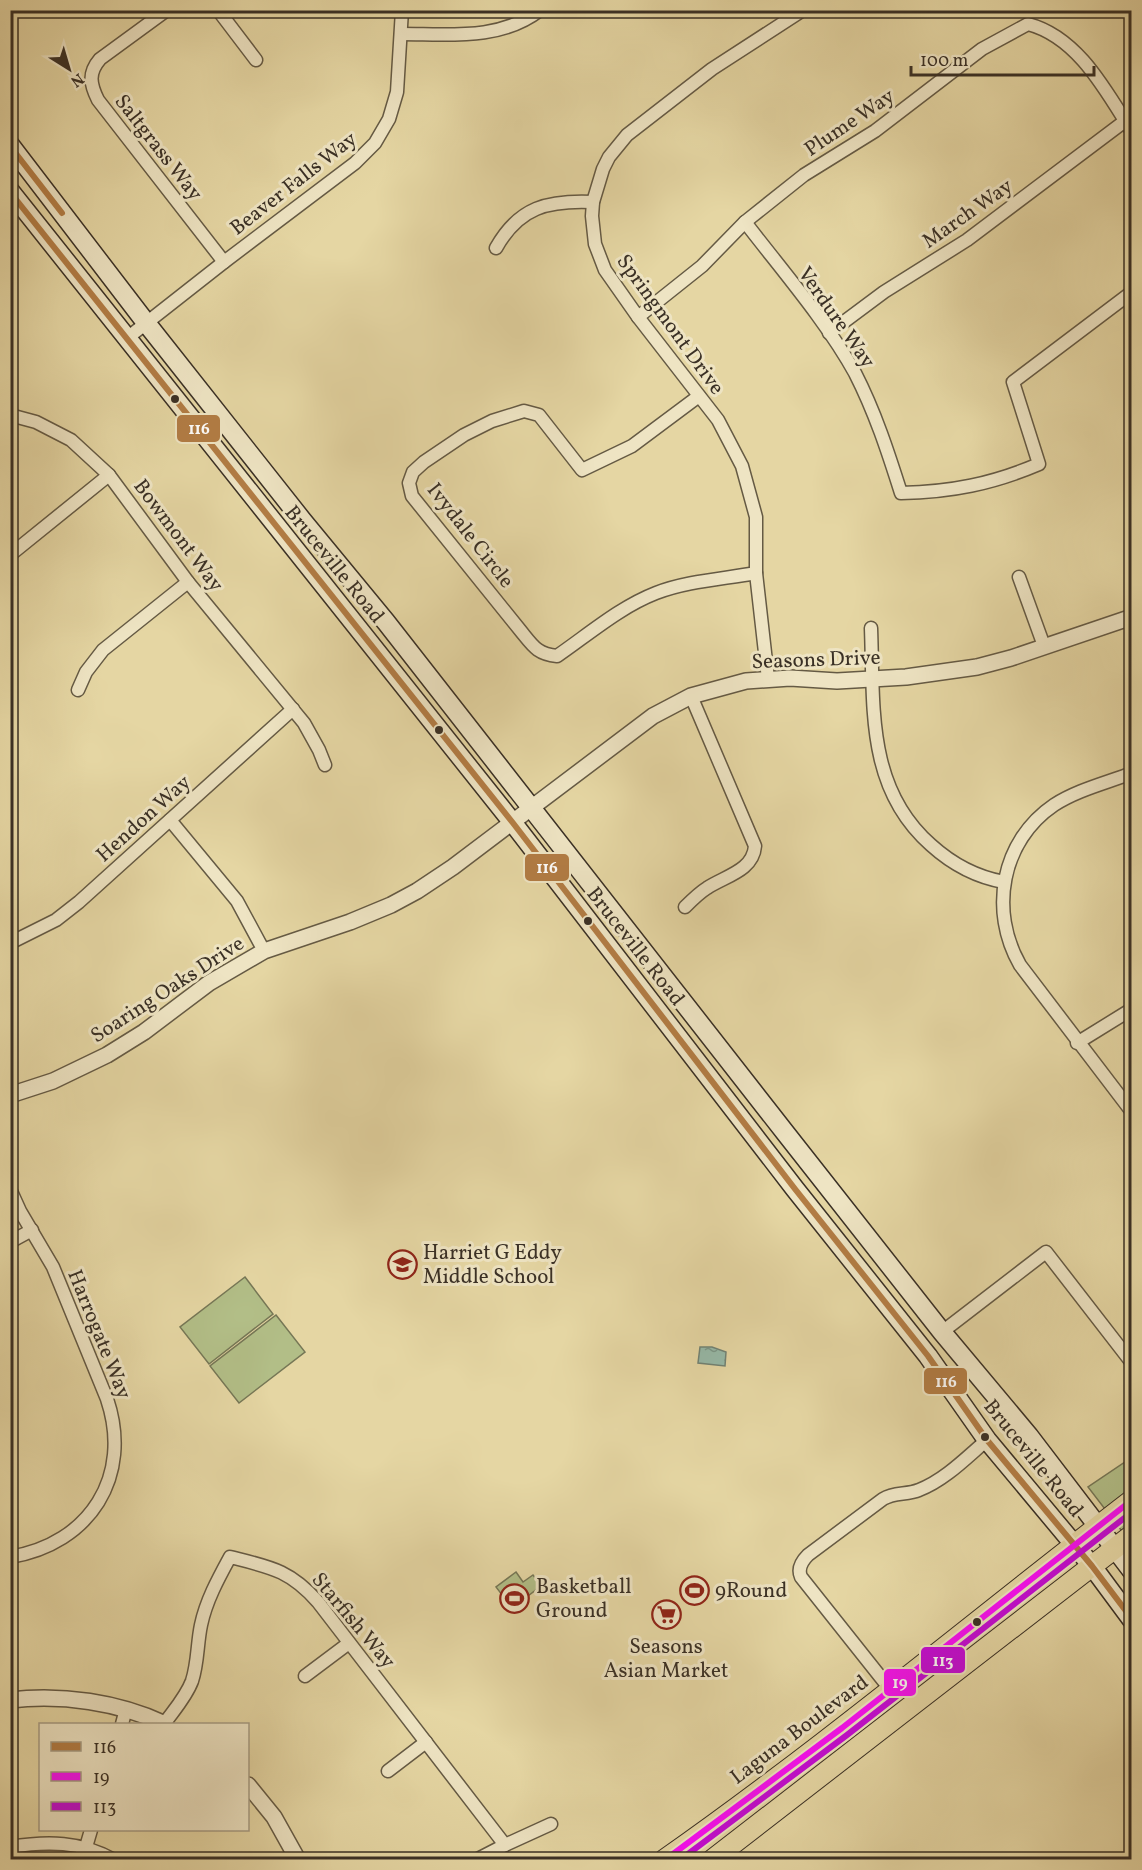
<svg xmlns="http://www.w3.org/2000/svg" width="1142" height="1870" font-family="Vollkorn,serif">
  <style>
    .grass { fill: #b2be87; stroke: #767756; stroke-width: 1.5 }
    .water { fill: url(#water-ripples); stroke: #718274; stroke-width: 1.5 }
    .lines { fill: none; stroke-linecap: round; stroke-linejoin: round }
    .minor-casing { stroke: #655a44; stroke-width: 15 }
    .tertiary-casing { stroke: #655a44; stroke-width: 18 }
    .secondary-casing { stroke: #3a3025; stroke-width: 21 }
    .primary-casing { stroke: #3a3025; stroke-width: 22 }
    .minor { stroke: #eee4c3; stroke-width: 12 }
    .tertiary { stroke: #eee4c3; stroke-width: 15 }
    .secondary { stroke: #eee4c3; stroke-width: 18 }
    .primary { stroke: #e5d6a3; stroke-width: 20 }
    .bus-1-casing { stroke: #eee4c3; stroke-width: 10 }
    .bus-2-casing { stroke: #eee4c3; stroke-width: 10 }
    .bus-3-casing { stroke: #eee4c3; stroke-width: 10 }
    .bus-1 { stroke: #b27c44; stroke-width: 6 }
    .bus-2 { stroke: #f80ff3; stroke-width: 6 }
    .bus-3 { stroke: #c40bd5; stroke-width: 6 }
    .bus-dot { fill: #3a3025; stroke: #eee4c3; stroke-width: 2 }
    .labels { text-anchor: middle; stroke-width: 6; stroke-linejoin: round; paint-order: stroke }
    .street-label { font-size: 21px; fill: #3a3025; stroke: #eee4c3 }
    .poi-label { font-size: 21px; fill: #3a3025; stroke: #eee4c3; text-anchor: start }
    .line-badge { stroke: #eee4c3; stroke-width: 2 }
    .badge-label { font-size: 16px; text-anchor: middle; font-weight: bold; fill: #fff }
  </style>
  <defs>
    <pattern id="water-ripples" width="26" height="14" patternUnits="userSpaceOnUse" patternTransform="scale(1.5)"><rect width="26" height="14" fill="#96b9a8"/><path d="M2 4q2-2 4 0t4 0M15 11q2-2 4 0t4 0" fill="none" stroke="#7b9789"/></pattern>
  </defs>
  <rect width="100%" height="100%" fill="#e5d6a3"/>
  <filter id="stains"><feTurbulence type="fractalNoise" baseFrequency=".00333" numOctaves="4"/><feColorMatrix values="0 0 0 0 .2 0 0 0 0 .09 0 0 0 0 .02 0 0 0 .5 -.17"/></filter>
  <radialGradient id="worn" r=".72"><stop offset=".6" stop-color="#630" stop-opacity="0"/><stop offset="1" stop-color="#630" stop-opacity=".3"/></radialGradient>
  <!-- grass -->
  <g class="grass">
    <polygon points="245,1277 273,1314 209,1364 180,1327"/>
    <polygon points="276,1315 305,1352 239,1403 210,1366"/>
    <polygon points="1131,1458 1131,1543 1088,1487"/>
    <polygon points="516,1572 523,1582 533,1575 541,1586 512,1608 496,1587"/>
  </g>
  <!-- water -->
  <polygon class="water" points="700,1347 712,1347 726,1352 725,1366 698,1363"/>
  <g class="lines">
    <defs>
      <g id="minor">
        <path d="M 167,10 L 100,59 C 88,73 90,84 98,100 L 224,262"/>
        <polyline points="218,10 256,60"/>
        <path d="M 401,34 C 448,34 500,41 540,10"/>
        <path d="M 745,222 C 781,269 827,322 855,373 C 875,412 888,452 901,493 C 951,492 992,484 1039,464 L 1013,382 L 1132,292"/>
        <path d="M 496,248 C 519,207 548,200 593,202"/>
        <path d="M 638,317 L 702,266 L 745,222 L 804,175 L 875,131 L 982,49 L 1028,24 C 1078,37 1106,91 1132,132"/>
        <polyline points="829,333 884,292 967,240 1125,121"/>
        <polyline points="126,339 224,262 355,163 375,143 389,119 397,92 402,10"/>
        <path d="M 699,396 L 632,446 L 582,470 L 539,415 L 524,411 L 492,421 L 464,435 L 424,462 L 413,472 L 409,483 L 412,496 L 520,630 C 533,646 537,654 557,656 C 589,634 620,607 656,593 C 687,581 723,579 756,573"/>
        <polyline points="10,415 36,422 71,440 109,475 188,582 304,723 319,750 325,765"/>
        <polyline points="10,555 109,475"/>
        <polyline points="1019,577 1044,646"/>
        <path d="M 871,628 C 874,707 866,788 931,845 C 952,864 976,877 1004,882"/>
        <polyline points="768,679 756,573 756,517 742,466 718,420 638,317 605,270 595,244 592,216 593,202 603,169 609,157 627,135 712,69 803,10"/>
        <polyline points="78,690 86,672 103,650 188,582"/>
        <path d="M 1132,773 C 1106,783 1077,790 1054,805 C 1001,841 989,911 1020,965 L 1132,1112"/>
        <polyline points="170,820 237,901 264,951"/>
        <path d="M 685,907 C 692,900 699,893 707,888 C 725,876 753,871 755,846 L 691,696"/>
        <polyline points="10,943 56,920 79,902 293,709"/>
        <polyline points="1077,1043 1132,1009"/>
        <path d="M 10,1189 L 20,1211 L 53,1267 L 107,1399 C 133,1476 90,1544 10,1557"/>
        <polyline points="10,1242 32,1230"/>
        <polyline points="942,1332 1046,1252 1132,1363"/>
        <polyline points="305,1676 349,1643"/>
        <path d="M 890,1689 L 801,1577 C 797,1568 802,1561 808,1555 L 883,1499 C 894,1492 907,1495 919,1490 C 945,1480 967,1457 987,1440"/>
        <polyline points="122,1724 126,1709"/>
        <path d="M 164,1724 C 174,1710 186,1697 192,1681 C 198,1663 197,1644 201,1625 C 206,1601 218,1579 230,1557 C 270,1567 290,1570 318,1602 L 505,1845 L 551,1824"/>
        <polyline points="388,1771 426,1742"/>
        <path d="M 10,1847 C 47,1841 81,1841 114,1860"/>
        <polyline points="86,1847 91,1830"/>
        <polyline points="476,1860 505,1845"/>
      </g>
      <g id="tertiary">
        <polyline points="10,1095 53,1081 107,1055 144,1032 209,983 264,951 350,922 391,905 417,891 453,867 653,716 691,696 746,681 790,678 837,681 906,677 977,667 1011,658 1132,617"/>
        <path d="M 10,1700 C 62,1694 118,1702 165,1724"/>
        <polyline points="248,1785 274,1817 298,1860"/>
      </g>
      <g id="secondary">
        <polyline points="10,145 147,324 302,520 386,622 787,1135 942,1332 1029,1436 1132,1571"/>
        <polyline points="10,191 513,823 795,1189 928,1356 987,1440 1092,1566 1132,1620"/>
      </g>
      <g id="primary">
        <path d="M 664,1860 C 825,1747 976,1620 1132,1500"/>
        <polyline points="712,1860 1132,1535"/>
      </g>
    </defs>
    <!-- minor casing -->
    <use href="#minor" class="minor-casing"/>
    <!-- tertiary casing -->
    <use href="#tertiary" class="tertiary-casing"/>
    <!-- secondary casing -->
    <use href="#secondary" class="secondary-casing"/>
    <!-- primary casing -->
    <use href="#primary" class="primary-casing"/>
    <!-- minor -->
    <use href="#minor" class="minor"/>
    <!-- tertiary -->
    <use href="#tertiary" class="tertiary"/>
    <!-- secondary -->
    <use href="#secondary" class="secondary"/>
    <!-- primary -->
    <use href="#primary" class="primary"/>
    <defs>
      <g id="bus-1">
        <polyline points="10,146 62,213"/>
        <polyline points="10,192 513,823 795,1189 928,1356 987,1440 1092,1566 1132,1619"/>
      </g>
      <polyline id="bus-2" points="665,1860 842,1728 1132,1500"/>
      <polyline id="bus-3" points="680,1860 847,1735 1132,1512"/>
    </defs>
    <!-- bus-1 casing -->
    <use href="#bus-1" class="bus-1-casing"/>
    <!-- bus-2 casing -->
    <use href="#bus-2" class="bus-2-casing"/>
    <!-- bus-3 casing -->
    <use href="#bus-3" class="bus-3-casing"/>
    <!-- bus-1 -->
    <use href="#bus-1" class="bus-1"/>
    <!-- bus-2 -->
    <use href="#bus-2" class="bus-2"/>
    <!-- bus-3 -->
    <use href="#bus-3" class="bus-3"/>
  </g>
  <!-- icons -->
  <defs>
    <symbol id="school-ring" viewBox="-11 -11 22 22"><circle r="9.5" fill="#eee4c3" stroke="#8f2418" stroke-width="1.5"/><path d="M0-5L7-2L0 1L-7-2ZM-4 1L0 2.5L4 1V4Q0 6-4 4Z" fill="#8f2418"/></symbol>
    <symbol id="stadium-ring" viewBox="-11 -11 22 22"><circle r="9.5" fill="#eee4c3" stroke="#8f2418" stroke-width="1.5"/><path d="M0-5a6.5 5 0 1 0 0 10a6.5 5 0 1 0 0-10ZM-3.5-1.8h7v3.6h-7Z" fill="#8f2418"/></symbol>
    <symbol id="supermarket-ring" viewBox="-11 -11 22 22"><circle r="9.5" fill="#eee4c3" stroke="#8f2418" stroke-width="1.5"/><path d="M-6-5.5h2.5l.6 2H6L4.5 2H-2.5L-4.4-4H-6ZM-1.5 3.2a1.3 1.3 0 1 0 .1 0ZM3 3.2a1.3 1.3 0 1 0 .1 0Z" fill="#8f2418"/></symbol>
  </defs>
  <g fill-rule="evenodd">
    <use href="#school-ring" x="386" y="1248" width="33" height="33"/>
    <use href="#stadium-ring" x="678" y="1574" width="33" height="33"/>
    <use href="#stadium-ring" x="498" y="1582" width="33" height="33"/>
    <use href="#supermarket-ring" x="650" y="1598" width="33" height="33"/>
  </g>
  <!-- markers -->
  <g class="bus-dot">
    <circle cx="175" cy="399" r="5"/>
    <circle cx="439" cy="730" r="5"/>
    <circle cx="588" cy="921" r="5"/>
    <circle cx="985" cy="1437" r="5"/>
    <circle cx="977" cy="1622" r="5"/>
  </g>
  <g class="labels">
    <!-- street labels -->
    <g class="street-label">
      <text transform="translate(849 122) rotate(-34)" y="7">Plume Way</text>
      <text transform="translate(159 147) rotate(52)" y="7">Saltgrass Way</text>
      <text transform="translate(293 183) rotate(-38)" y="7">Beaver Falls Way</text>
      <text transform="translate(967 213) rotate(-35)" y="7">March Way</text>
      <text transform="translate(837 317) rotate(55)" y="7">Verdure Way</text>
      <text transform="translate(671 324) rotate(54)" y="7">Springmont Drive</text>
      <text transform="translate(179 535) rotate(53)" y="7">Bowmont Way</text>
      <text transform="translate(471 535) rotate(52)" y="7">Ivydale Circle</text>
      <text transform="translate(335 564) rotate(51)" y="7">Bruceville Road</text>
      <text transform="translate(816 659) rotate(-2)" y="7">Seasons Drive</text>
      <text transform="translate(143 818) rotate(-42)" y="7">Hendon Way</text>
      <text transform="translate(636 946) rotate(52)" y="7">Bruceville Road</text>
      <text transform="translate(167 989) rotate(-33)" y="7">Soaring Oaks Drive</text>
      <text transform="translate(100 1334) rotate(68)" y="7">Harrogate Way</text>
      <text transform="translate(1034 1458) rotate(51)" y="7">Bruceville Road</text>
      <text transform="translate(354 1620) rotate(50)" y="7">Starfish Way</text>
      <text transform="translate(799 1729) rotate(-37)" y="7">Laguna Boulevard</text>
    </g>
    <!-- poi labels -->
    <g class="poi-label">
      <text x="423" y="1259">Harriet G Eddy<tspan x="423" dy="24">Middle School</tspan></text>
      <text x="536" y="1593">Basketball<tspan x="536" dy="24">Ground</tspan></text>
      <text x="715" y="1597">9Round</text>
      <text x="666" y="1653" text-anchor="middle">Seasons<tspan x="666" dy="24">Asian Market</tspan></text>
    </g>
  </g>
  <g class="line-badge">
    <rect x="176" y="414" width="45" height="29" rx="6" fill="#b27c44"/>
    <rect x="524" y="853" width="46" height="29" rx="6" fill="#b27c44"/>
    <rect x="923" y="1367" width="45" height="28" rx="6" fill="#b27c44"/>
    <rect x="920" y="1646" width="46" height="28" rx="6" fill="#c40bd5"/>
    <rect x="883" y="1668" width="34" height="29" rx="6" fill="#f80ff3"/>
  </g>
  <g class="badge-label">
    <text x="199" y="434">116</text>
    <text x="547" y="873">116</text>
    <text x="946" y="1387">116</text>
    <text x="943" y="1666">113</text>
    <text x="900" y="1688">19</text>
  </g>
  <!-- margin -->
  <rect width="1142" height="1870" fill="none" stroke="#e5d6a3" stroke-width="36"/>
  <rect x="12" y="12" width="1118" height="1846" fill="none" stroke="#3a3025" stroke-width="3"/>
  <rect x="18" y="18" width="1106" height="1834" fill="none" stroke="#3a3025" stroke-width="1.5"/>
  <!-- legend -->
  <rect x="39" y="1723" width="210" height="108" fill="#eee4c3" stroke="#a69c84" stroke-width="1.5"/>
  <rect x="51" y="1742" width="30" height="9" fill="#b27c44" stroke="#a69c84" stroke-width="1.5"/>
  <text x="93" y="1753" font-size="18" fill="#3a3025">116</text>
  <rect x="51" y="1772" width="30" height="9" fill="#f80ff3" stroke="#a69c84" stroke-width="1.5"/>
  <text x="93" y="1783" font-size="18" fill="#3a3025">19</text>
  <rect x="51" y="1802" width="30" height="9" fill="#c40bd5" stroke="#a69c84" stroke-width="1.5"/>
  <text x="93" y="1813" font-size="18" fill="#3a3025">113</text>
  <!-- north arrow -->
  <g transform="translate(69 69) rotate(143)" stroke="#eee4c3" stroke-width="4.5" paint-order="stroke">
  <path d="M0-4.5L10 22L0 15L-10 22Z" fill="#3a3025"/>
  <text y="-9" font-size="16" font-weight="bold" text-anchor="middle" fill="#3a3025">N</text>
  </g>
  <!-- scale -->
  <path d="M911 66v9h183v-9" fill="none" stroke="#3a3025" stroke-width="3"/>
  <text x="920" y="66" font-size="18" fill="#3a3025" stroke="#eee4c3" stroke-width="4.5" paint-order="stroke">100 m</text>
  <rect width="100%" height="100%" filter="url(#stains)"/>
  <rect width="100%" height="100%" fill="url(#worn)"/>
</svg>
